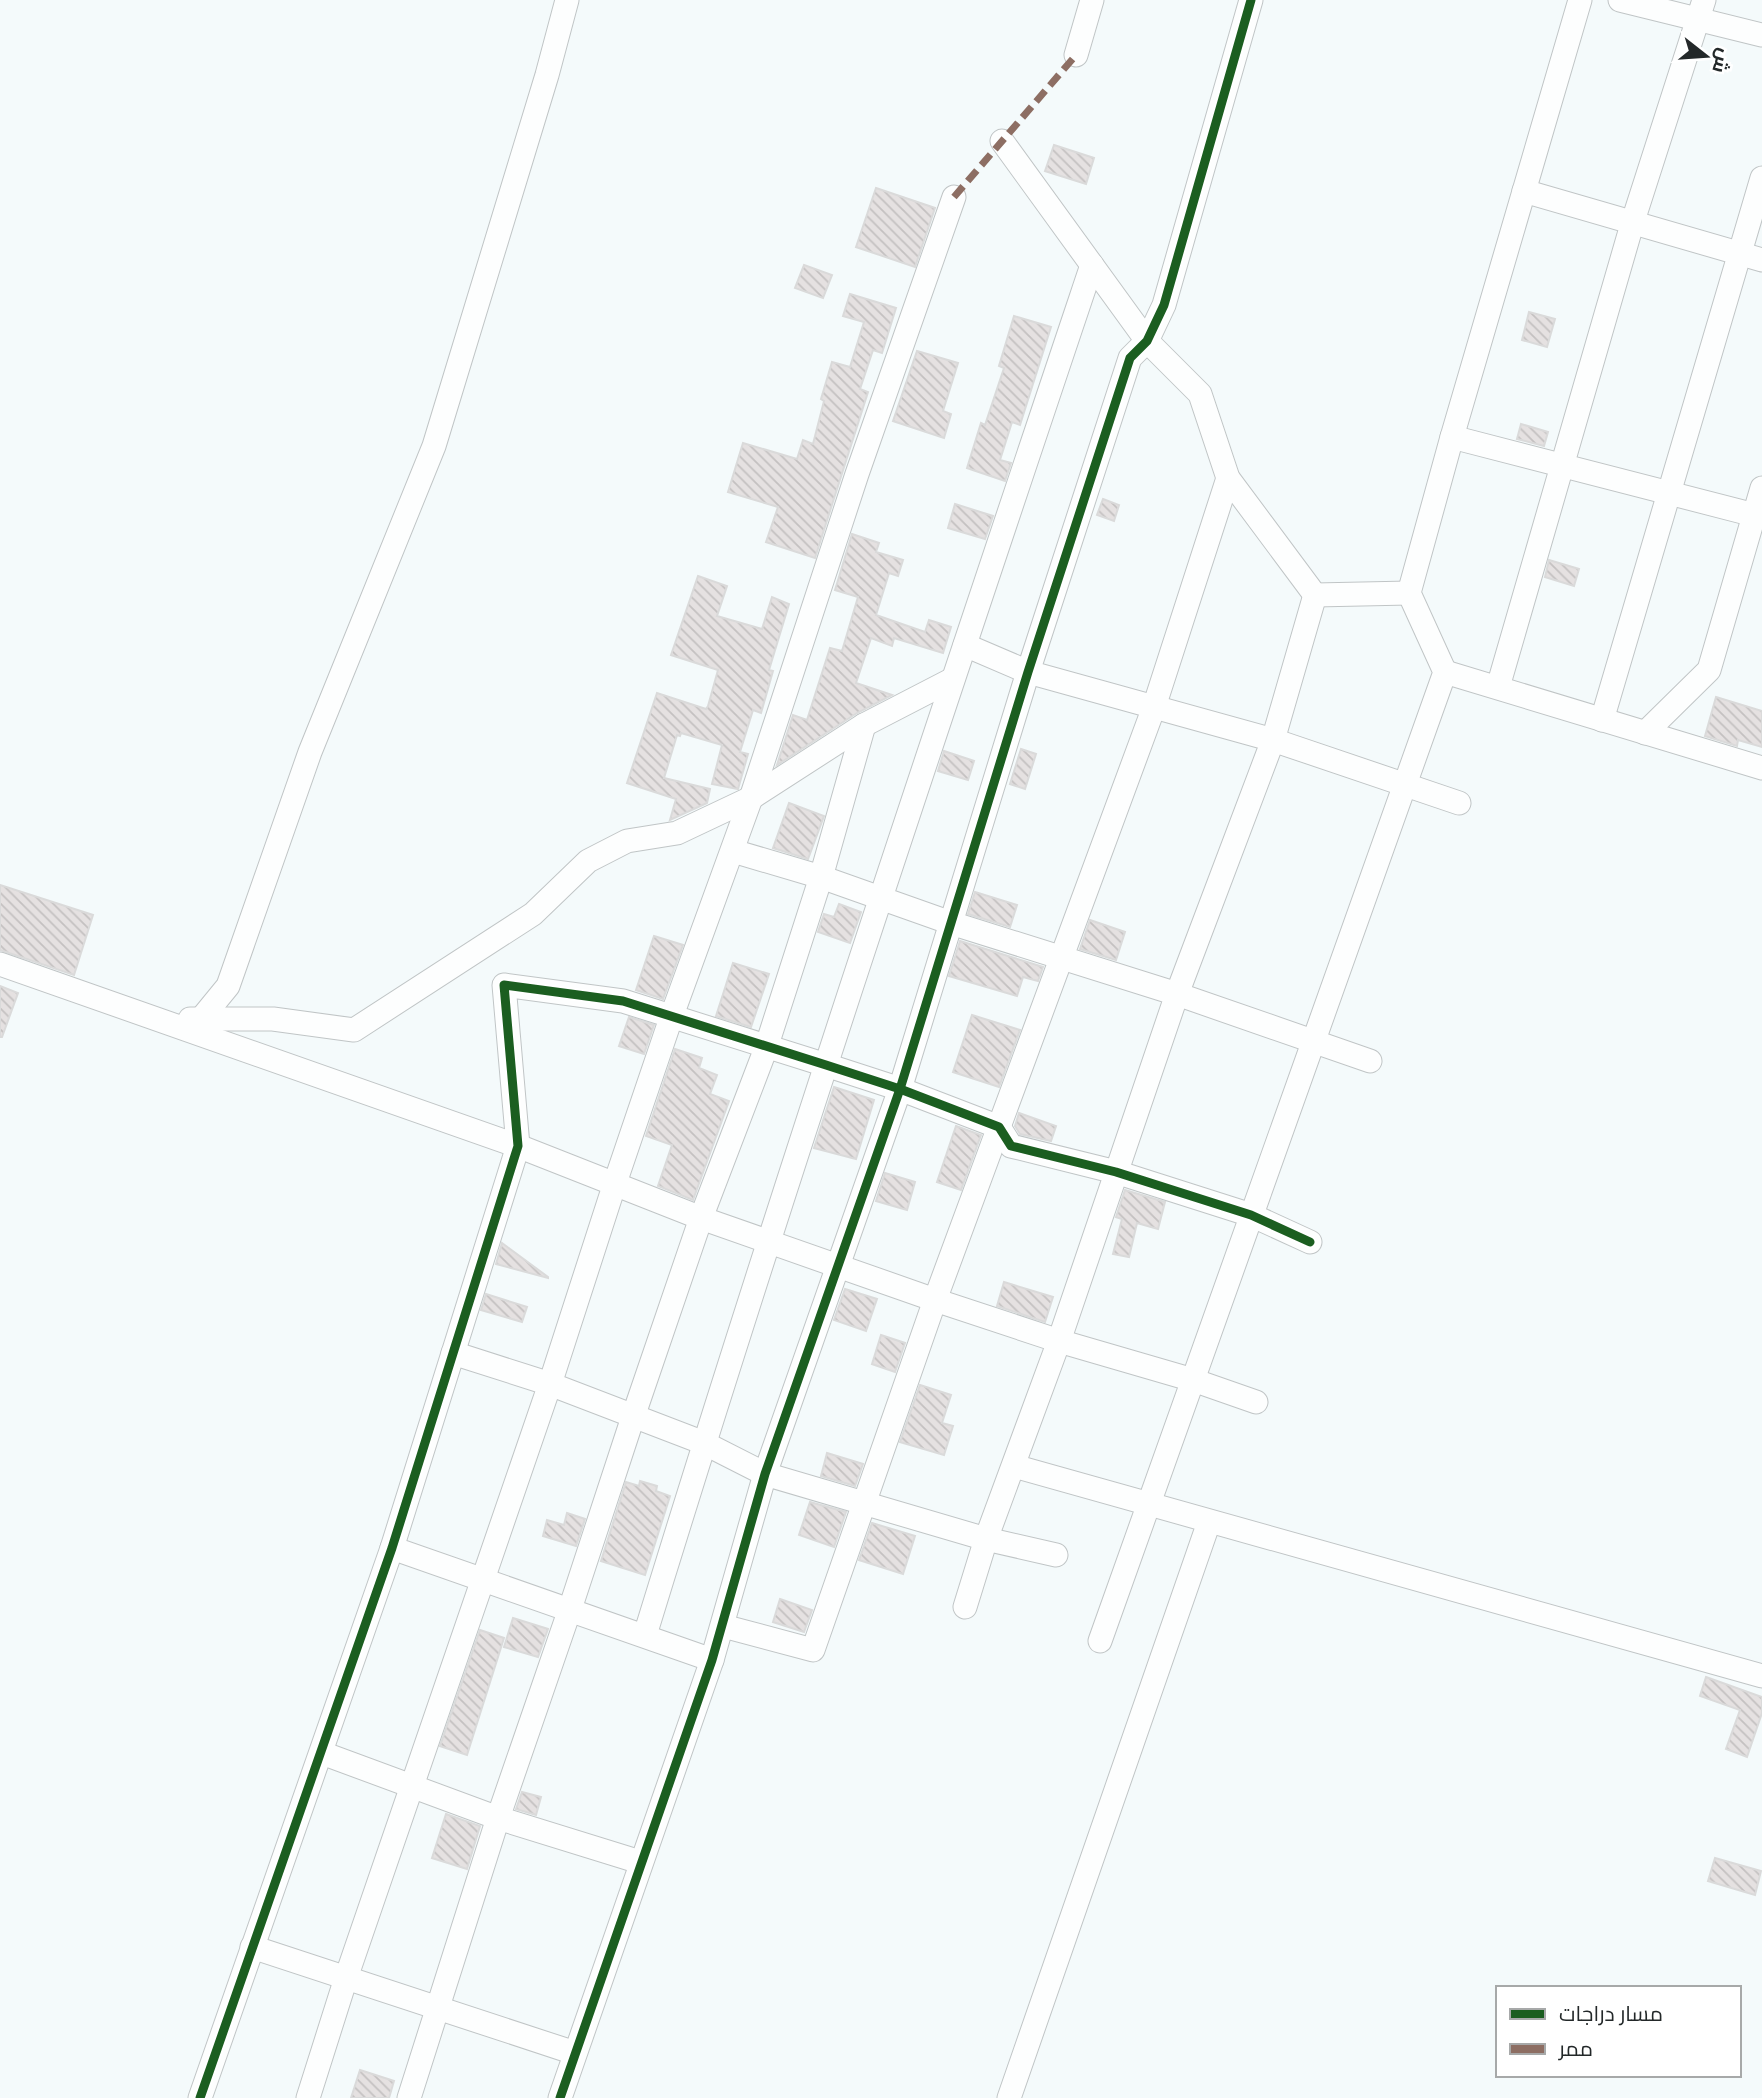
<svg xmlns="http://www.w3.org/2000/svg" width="1762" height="2098" font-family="'IBM Plex Serif',Cairo,serif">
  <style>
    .building { fill: url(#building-back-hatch); stroke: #dadada; stroke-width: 2 }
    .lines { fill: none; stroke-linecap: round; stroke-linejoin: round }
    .minor-casing { stroke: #c0c5c6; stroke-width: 25 }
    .minor { stroke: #fdfefe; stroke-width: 23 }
    .quiet { stroke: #8d6e63; stroke-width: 7; stroke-dasharray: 14 7; stroke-linecap: butt }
    .cycleway-casing { stroke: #fff; stroke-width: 13 }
    .cycleway { stroke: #1b5e20; stroke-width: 9 }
  </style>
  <defs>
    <pattern id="building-back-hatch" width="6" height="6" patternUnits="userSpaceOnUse" patternTransform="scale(1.75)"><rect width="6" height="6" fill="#e5e1e1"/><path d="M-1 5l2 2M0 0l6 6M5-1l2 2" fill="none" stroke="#c4c1c1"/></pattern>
  </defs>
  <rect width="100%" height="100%" fill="#f4fafb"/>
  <!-- building -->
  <g class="building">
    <polygon points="1054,145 1094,158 1086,184 1045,171"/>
    <polygon points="876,188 935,208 915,267 856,247"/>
    <polygon points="804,265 832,275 823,298 795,288"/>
    <polygon points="850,294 896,308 882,353 873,350 860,389 868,392 815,558 766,542 778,507 728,492 743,443 797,459 803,440 813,444 824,401 821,399 832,362 850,367 864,322 843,316"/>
    <polygon points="1529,312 1555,319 1547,347 1522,340"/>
    <polygon points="1014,316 1051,327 1020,425 1012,422 1000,460 1011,463 1005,481 967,468 981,423 985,425 1004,368 999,366"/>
    <polygon points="917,351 958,363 943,411 951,414 944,438 893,421"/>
    <polygon points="1521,424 1548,432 1544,446 1517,439"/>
    <polygon points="1103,499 1119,505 1114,521 1097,515"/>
    <polygon points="955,504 993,516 985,539 948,528"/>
    <polygon points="852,534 879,543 876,552 903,560 898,576 889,573 876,615 925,632 929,620 951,627 943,653 894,638 892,646 871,638 856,683 892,695 857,713 777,765 793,715 807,720 830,648 842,651 858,597 835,590"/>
    <polygon points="1549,560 1579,569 1574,586 1545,577"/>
    <polygon points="698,576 727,586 717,616 762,629 772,597 789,604 769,670 773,671 761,713 753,710 740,752 748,754 738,789 712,784 722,745 681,733 680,736 677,735 664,778 710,789 707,803 670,820 676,799 627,783 657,693 706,709 708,706 718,670 671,655"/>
    <polygon points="1716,697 1762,711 1762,747 1738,740 1737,746 1705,736"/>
    <polygon points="1021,749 1036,754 1025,789 1010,784"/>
    <polygon points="944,751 974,761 968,780 938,771"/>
    <polygon points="789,803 824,816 808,859 773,848"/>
    <polygon points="0,885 93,915 74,975 0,950"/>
    <polygon points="975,892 1017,905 1010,927 968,914"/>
    <polygon points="839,904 861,912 850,943 818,932 824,914 834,917"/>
    <polygon points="1090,920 1125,932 1116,960 1080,949"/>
    <polygon points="654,936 683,945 663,999 636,990"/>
    <polygon points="960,941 1043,967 1038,981 1023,977 1017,996 949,976"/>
    <polygon points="733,963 769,974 751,1027 716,1016"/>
    <polygon points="0,986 18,993 2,1037 0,1037"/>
    <polygon points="972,1015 1020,1030 999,1087 953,1072"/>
    <polygon points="629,1017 654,1025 644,1054 619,1046"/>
    <polygon points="675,1049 702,1058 699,1068 717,1075 710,1094 729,1101 693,1200 658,1186 672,1145 646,1136"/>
    <polygon points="834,1087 874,1100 856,1159 814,1148"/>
    <polygon points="1019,1113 1056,1126 1051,1141 1020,1134 1015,1126"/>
    <polygon points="956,1126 981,1135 961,1190 937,1182"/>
    <polygon points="885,1173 915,1182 907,1210 876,1201"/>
    <polygon points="1125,1190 1165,1202 1158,1229 1137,1223 1129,1257 1113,1254 1122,1219 1116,1217"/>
    <polygon points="502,1243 548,1277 548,1278 496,1264"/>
    <polygon points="1004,1282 1053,1297 1045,1322 997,1306"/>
    <polygon points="845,1289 877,1299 866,1331 834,1320"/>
    <polygon points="486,1294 527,1307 522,1322 481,1310"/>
    <polygon points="881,1335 905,1343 895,1372 872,1364"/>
    <polygon points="920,1385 951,1395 942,1423 953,1426 944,1455 900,1442"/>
    <polygon points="827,1453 863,1464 855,1486 821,1476"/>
    <polygon points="640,1481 657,1486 656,1491 670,1496 645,1575 601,1561 626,1482 639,1486"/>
    <polygon points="810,1502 846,1512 834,1547 799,1535"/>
    <polygon points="567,1513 585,1519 576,1546 543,1536 547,1520 564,1525"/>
    <polygon points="872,1523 915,1536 903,1574 859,1560"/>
    <polygon points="780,1599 812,1610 804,1632 773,1622"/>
    <polygon points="513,1618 548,1629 538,1657 504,1647"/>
    <polygon points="480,1630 504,1638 467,1755 440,1746"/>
    <polygon points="1706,1677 1762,1697 1762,1713 1747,1757 1726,1749 1740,1710 1700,1696"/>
    <polygon points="522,1792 541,1797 536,1815 516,1809"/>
    <polygon points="446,1814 480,1826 467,1869 432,1858"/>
    <polygon points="1715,1858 1761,1871 1755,1895 1708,1881"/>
    <polygon points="360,2070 394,2081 389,2098 351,2098"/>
  </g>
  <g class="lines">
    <defs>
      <g id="minor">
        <polyline points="1620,0 1762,35"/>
        <polyline points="1076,55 1092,0"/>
        <polyline points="1002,141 1147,341 1200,394 1228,478 1315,595 1409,593"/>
        <polyline points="1524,191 1762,260"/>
        <polyline points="1452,437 1762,517"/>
        <polyline points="965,645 1028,672 1273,740 1459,803"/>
        <polyline points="1445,672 1762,768"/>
        <polyline points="1498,687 1633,221 1704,0"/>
        <polyline points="1602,720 1762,178"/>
        <polyline points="1645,733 1709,670 1762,488"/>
        <polyline points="733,851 821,877 951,923 1177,994 1370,1061"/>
        <polyline points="0,964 518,1146 701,1218 935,1300 1059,1341 1193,1380 1256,1402"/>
        <polyline points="190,1019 273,1019 354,1030 533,914 588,861 627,841 677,833 751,798 864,725 953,679"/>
        <polyline points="201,1019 228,986 310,752 434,446 547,75 567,0"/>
        <polyline points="453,1353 550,1384 704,1443 765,1474 986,1539 1056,1555"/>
        <polyline points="1014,1466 1762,1676"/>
        <polyline points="392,1548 712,1660"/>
        <polyline points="965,1607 986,1539 1059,1341 1177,994 1273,740 1315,595"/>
        <polyline points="723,1626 813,1650 935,1300 1154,707 1228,478"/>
        <path d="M 645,1635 C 786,1176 939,721 1092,265"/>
        <polyline points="1100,1641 1445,672 1409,593 1452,437 1580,0"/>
        <polyline points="322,1753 498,1818 640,1862"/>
        <polyline points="252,1947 575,2053"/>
        <polyline points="200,2098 392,1548 518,1146 504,985 623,1001 826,1065 900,1089 999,1127 1011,1146 1116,1172 1251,1215 1310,1242"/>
        <polyline points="308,2098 346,1978 550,1384 615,1183 671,1018 751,798 857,474 954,197"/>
        <polyline points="409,2098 498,1818 570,1609 633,1417 701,1218 766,1048 821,877 864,725"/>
        <polyline points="560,2098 712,1660 765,1474 900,1089 1028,672 1130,358 1147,341 1164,305 1251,0"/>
        <polyline points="1009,2098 1209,1522"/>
      </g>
    </defs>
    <!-- minor casing -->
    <use href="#minor" class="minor-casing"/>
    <!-- minor -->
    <use href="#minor" class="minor"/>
    <!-- quiet -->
    <polyline class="quiet" points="954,197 1076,55"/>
    <defs>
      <g id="cycleway">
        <polyline points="200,2098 392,1548 518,1146 504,985 623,1001 826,1065 900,1089 999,1127 1011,1146 1116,1172 1251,1215 1310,1242"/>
        <polyline points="560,2098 712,1660 765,1474 900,1089 1028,672 1130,358 1147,341 1164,305 1251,0"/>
      </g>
    </defs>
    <!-- cycleway casing -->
    <use href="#cycleway" class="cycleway-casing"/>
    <!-- cycleway -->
    <use href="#cycleway" class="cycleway"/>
  </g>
  <!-- legend -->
  <rect x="1496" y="1986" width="245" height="91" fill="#ffffff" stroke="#a7a9a9" stroke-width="2"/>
  <rect x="1510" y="2009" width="35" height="10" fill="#1b5e20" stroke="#a7a9a9" stroke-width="2"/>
  <text x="1559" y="2021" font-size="21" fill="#232829">مسار دراجات</text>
  <rect x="1510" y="2044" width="35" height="10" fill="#8d6e63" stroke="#a7a9a9" stroke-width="2"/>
  <text x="1559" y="2056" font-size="21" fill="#232829">ممر</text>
  <!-- north arrow -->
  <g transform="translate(1706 56) rotate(107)" stroke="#ffffff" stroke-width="5" paint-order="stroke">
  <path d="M0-5L12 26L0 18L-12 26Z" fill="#232829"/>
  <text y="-10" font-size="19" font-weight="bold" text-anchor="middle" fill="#232829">ش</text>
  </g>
</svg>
